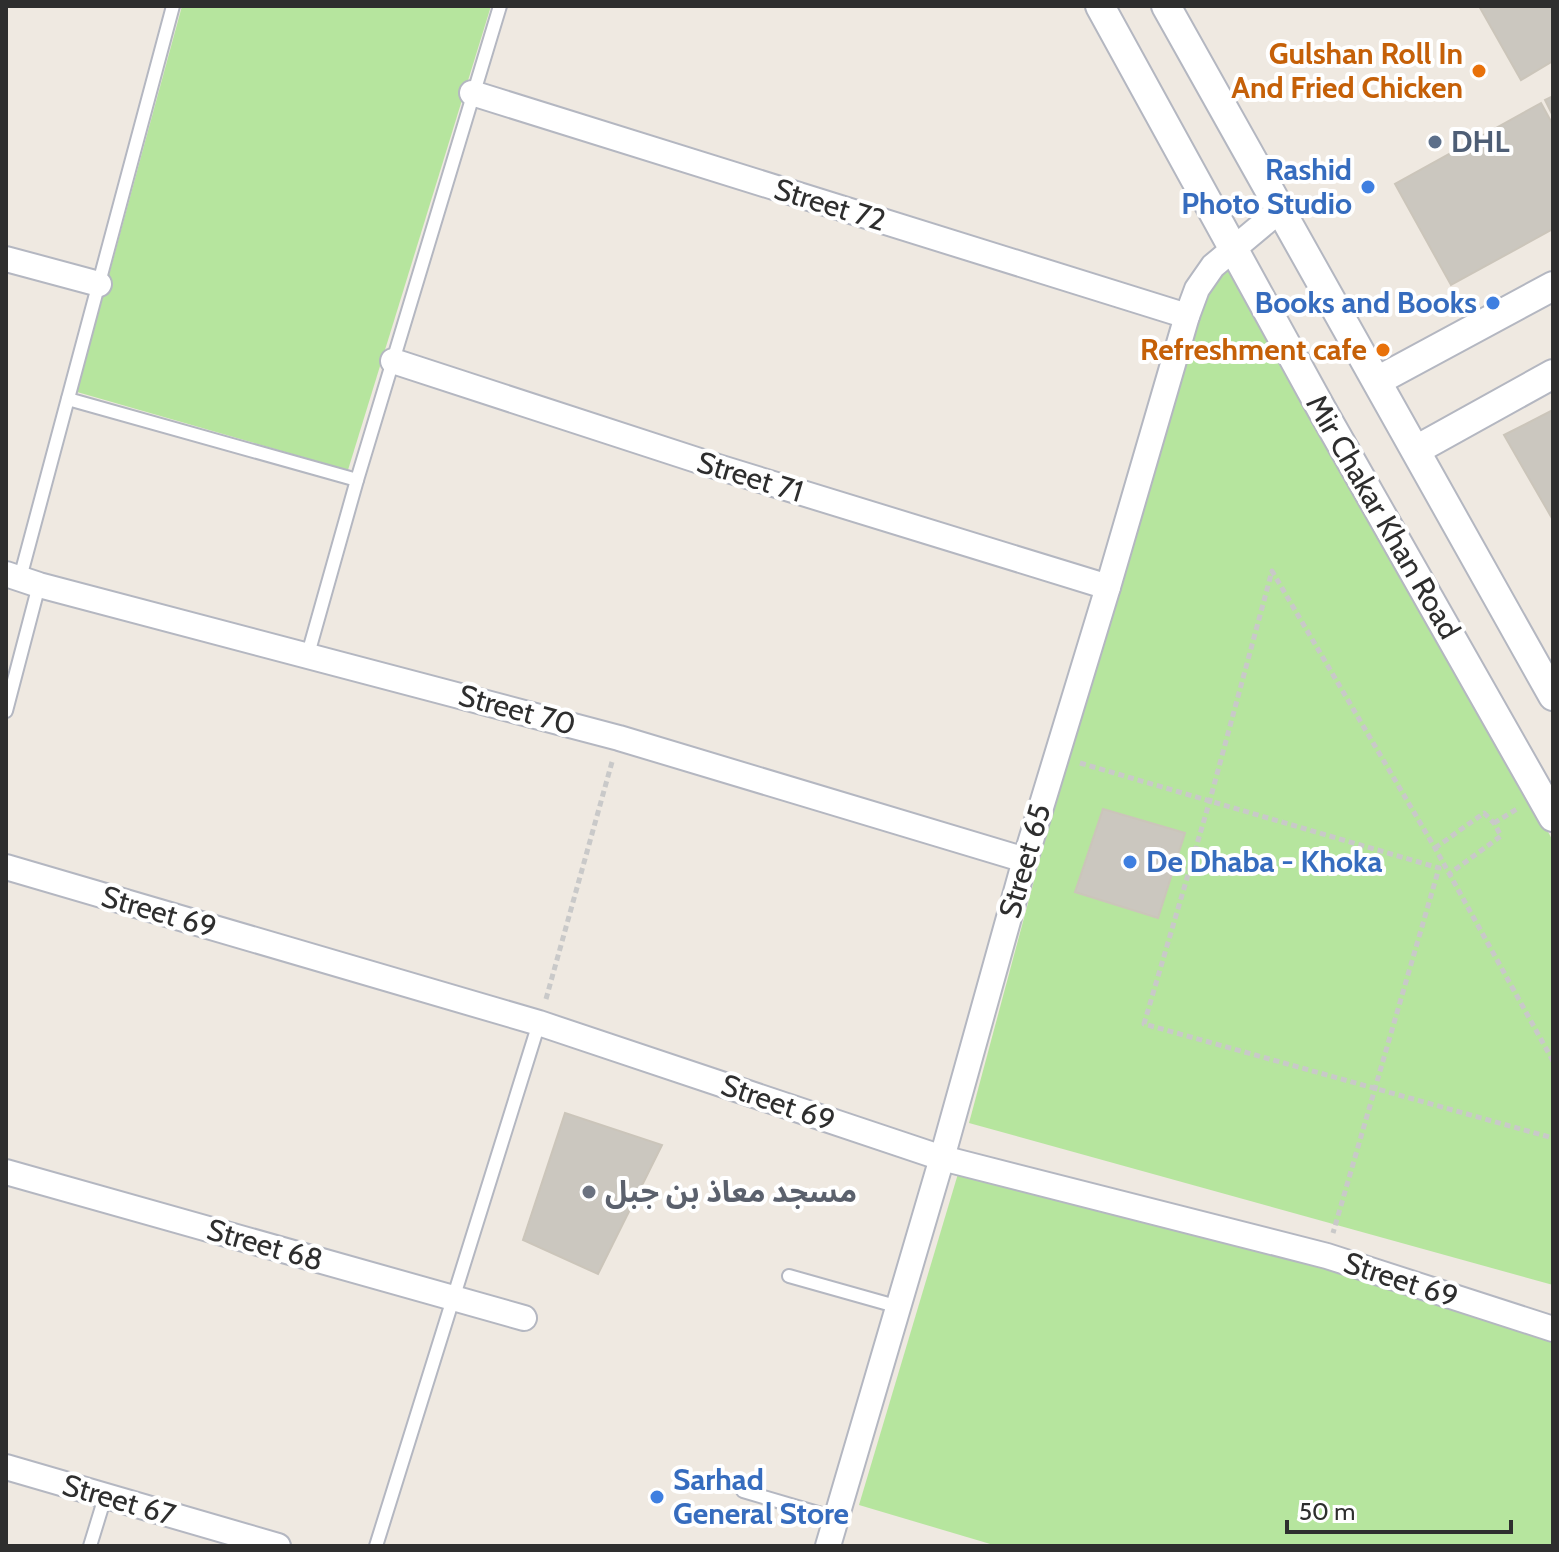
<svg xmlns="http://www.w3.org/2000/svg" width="1559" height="1552" font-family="Cabin,'Noto Sans Arabic',sans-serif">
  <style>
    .green { fill: #b6e59e }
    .building { fill: #cbc7bf; stroke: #cbc5ba; stroke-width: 2 }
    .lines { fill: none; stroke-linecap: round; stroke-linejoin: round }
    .service-casing { stroke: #b4b7c1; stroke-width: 16 }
    .minor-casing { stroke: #b4b7c1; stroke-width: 28 }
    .tertiary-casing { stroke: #b4b7c1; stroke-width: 32 }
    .path { stroke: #c9c9c9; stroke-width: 5; stroke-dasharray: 6 4; stroke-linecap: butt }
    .service { stroke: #fff; stroke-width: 12 }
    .minor { stroke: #fff; stroke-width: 24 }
    .tertiary { stroke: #fff; stroke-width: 28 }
    .food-dot { fill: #e8710a; stroke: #fff; stroke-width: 3 }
    .service-dot { fill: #5c6f8a; stroke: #fff; stroke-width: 3 }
    .shop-dot { fill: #3f7fe0; stroke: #fff; stroke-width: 3 }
    .worship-dot { fill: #6b7280; stroke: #fff; stroke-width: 3 }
    .labels { text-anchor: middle; stroke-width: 8; stroke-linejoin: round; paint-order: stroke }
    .food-label { font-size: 30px; font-weight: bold; fill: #c56008; stroke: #fff; text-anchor: end }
    .service-label { font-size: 30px; font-weight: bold; fill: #4e5e75; stroke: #fff; text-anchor: start }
    .shop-label { font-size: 30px; font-weight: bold; fill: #366cbe; stroke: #fff; text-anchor: end }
    .street-label { font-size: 30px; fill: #2e2e2e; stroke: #fff }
    .worship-label { font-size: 30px; font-weight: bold; fill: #5b616d; stroke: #fff; text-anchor: start }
  </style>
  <rect width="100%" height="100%" fill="#efe9e1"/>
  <!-- green -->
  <g class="green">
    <polygon points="182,6 491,6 348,470 77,392"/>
    <polygon points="1232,261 1351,467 1553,841 1553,1285 969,1123 1190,299"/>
    <polygon points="963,1157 1553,1317 1553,1546 997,1546 859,1505"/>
  </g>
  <!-- building -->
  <g class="building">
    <polygon points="1479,6 1553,6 1553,61 1521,80"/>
    <polygon points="1553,96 1553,116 1545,100"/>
    <polygon points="1541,103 1553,125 1553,229 1451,285 1395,184"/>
    <polygon points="1553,410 1553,520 1504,435"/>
    <polygon points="1103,809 1185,833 1158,918 1075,892"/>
    <polygon points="565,1113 662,1145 598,1274 523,1240"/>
  </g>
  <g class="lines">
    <defs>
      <g id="service">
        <polyline points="68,399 357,480"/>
        <polyline points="20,578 173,6"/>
        <polyline points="308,654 357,480 500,6"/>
        <polyline points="6,711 39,585"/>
        <polyline points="789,1276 899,1307"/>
        <polyline points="743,1491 835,1518"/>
        <polyline points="90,1546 105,1497"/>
        <polyline points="376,1546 539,1023"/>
      </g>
      <g id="minor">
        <polyline points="472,93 1187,316"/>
        <polyline points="6,259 99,284"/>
        <polyline points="393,361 718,467 1108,587"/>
        <polyline points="6,574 39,585 619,738 1025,860"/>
        <polyline points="6,867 539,1023 942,1158 1327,1256 1553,1329"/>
        <polyline points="6,1172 524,1318"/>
        <polyline points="6,1467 278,1546"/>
        <polyline points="828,1546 942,1158 1025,860 1108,587 1187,316 1197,289 1213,266 1280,210"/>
      </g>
      <g id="tertiary">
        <polyline points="1100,6 1322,410 1553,817"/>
        <polyline points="1166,6 1553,696"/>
        <polyline points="1377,381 1553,286"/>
        <polyline points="1416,450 1553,374"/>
      </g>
    </defs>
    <!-- service casing -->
    <use href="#service" class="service-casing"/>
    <!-- minor casing -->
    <use href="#minor" class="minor-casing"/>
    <!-- tertiary casing -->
    <use href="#tertiary" class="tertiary-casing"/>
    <!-- path -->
    <g class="path">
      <polyline points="1080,763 1439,868 1333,1233"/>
      <polyline points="1494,823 1517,809"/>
      <polyline points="1435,848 1484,813 1494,823 1501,836 1449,874"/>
      <polyline points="546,999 612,762"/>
      <polyline points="1553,1061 1435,848 1272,571 1210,800 1144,1024 1553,1138"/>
    </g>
    <!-- service -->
    <use href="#service" class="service"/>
    <!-- minor -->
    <use href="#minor" class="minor"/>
    <!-- tertiary -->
    <use href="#tertiary" class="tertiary"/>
  </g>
  <!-- markers -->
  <g class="food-dot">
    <circle cx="1479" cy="71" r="8"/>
    <circle cx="1383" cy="350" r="8"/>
  </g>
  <circle class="service-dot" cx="1435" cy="142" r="8"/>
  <g class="shop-dot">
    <circle cx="1368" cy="187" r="8"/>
    <circle cx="1493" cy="303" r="8"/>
    <circle cx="1130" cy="862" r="8"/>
    <circle cx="657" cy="1497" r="8"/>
  </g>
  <circle class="worship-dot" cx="589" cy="1192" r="8"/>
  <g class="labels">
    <!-- food labels -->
    <g class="food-label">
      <text x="1463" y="64">Gulshan Roll In<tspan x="1463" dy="34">And Fried Chicken</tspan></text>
      <text x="1367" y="360">Refreshment cafe</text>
    </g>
    <!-- service labels -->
    <g class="service-label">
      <text x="1451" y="152">DHL</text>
    </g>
    <!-- shop labels -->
    <g class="shop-label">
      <text x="1352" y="180">Rashid<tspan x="1352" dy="34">Photo Studio</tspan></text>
      <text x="1477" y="313">Books and Books</text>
      <text x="1146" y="872" text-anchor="start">De Dhaba - Khoka</text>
      <text x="673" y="1490" text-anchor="start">Sarhad<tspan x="673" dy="34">General Store</tspan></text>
    </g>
    <!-- street labels -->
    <g class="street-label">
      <text transform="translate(830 205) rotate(17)" y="10">Street 72</text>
      <text transform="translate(750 477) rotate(17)" y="10">Street 71</text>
      <text transform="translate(1383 517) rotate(60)" y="10">Mir Chakar Khan Road</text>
      <text transform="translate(517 710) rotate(15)" y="10">Street 70</text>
      <text transform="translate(1025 861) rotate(-74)" y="10">Street 65</text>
      <text transform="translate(159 912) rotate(16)" y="10">Street 69</text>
      <text transform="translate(778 1103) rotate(19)" y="10">Street 69</text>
      <text transform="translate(265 1245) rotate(16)" y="10">Street 68</text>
      <text transform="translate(1401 1280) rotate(18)" y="10">Street 69</text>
      <text transform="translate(119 1500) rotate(16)" y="10">Street 67</text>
    </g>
    <!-- worship labels -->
    <g class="worship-label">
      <text x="605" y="1202">مسجد معاذ بن جبل</text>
    </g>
  </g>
  <!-- border -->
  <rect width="1559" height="1552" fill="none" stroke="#2e2e2e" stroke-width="16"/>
  <!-- scale -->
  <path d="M1287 1520v12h224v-12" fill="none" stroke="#2e2e2e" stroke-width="4"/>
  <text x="1299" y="1520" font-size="24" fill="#2e2e2e" stroke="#ffffff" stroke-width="6" paint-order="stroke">50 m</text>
</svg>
